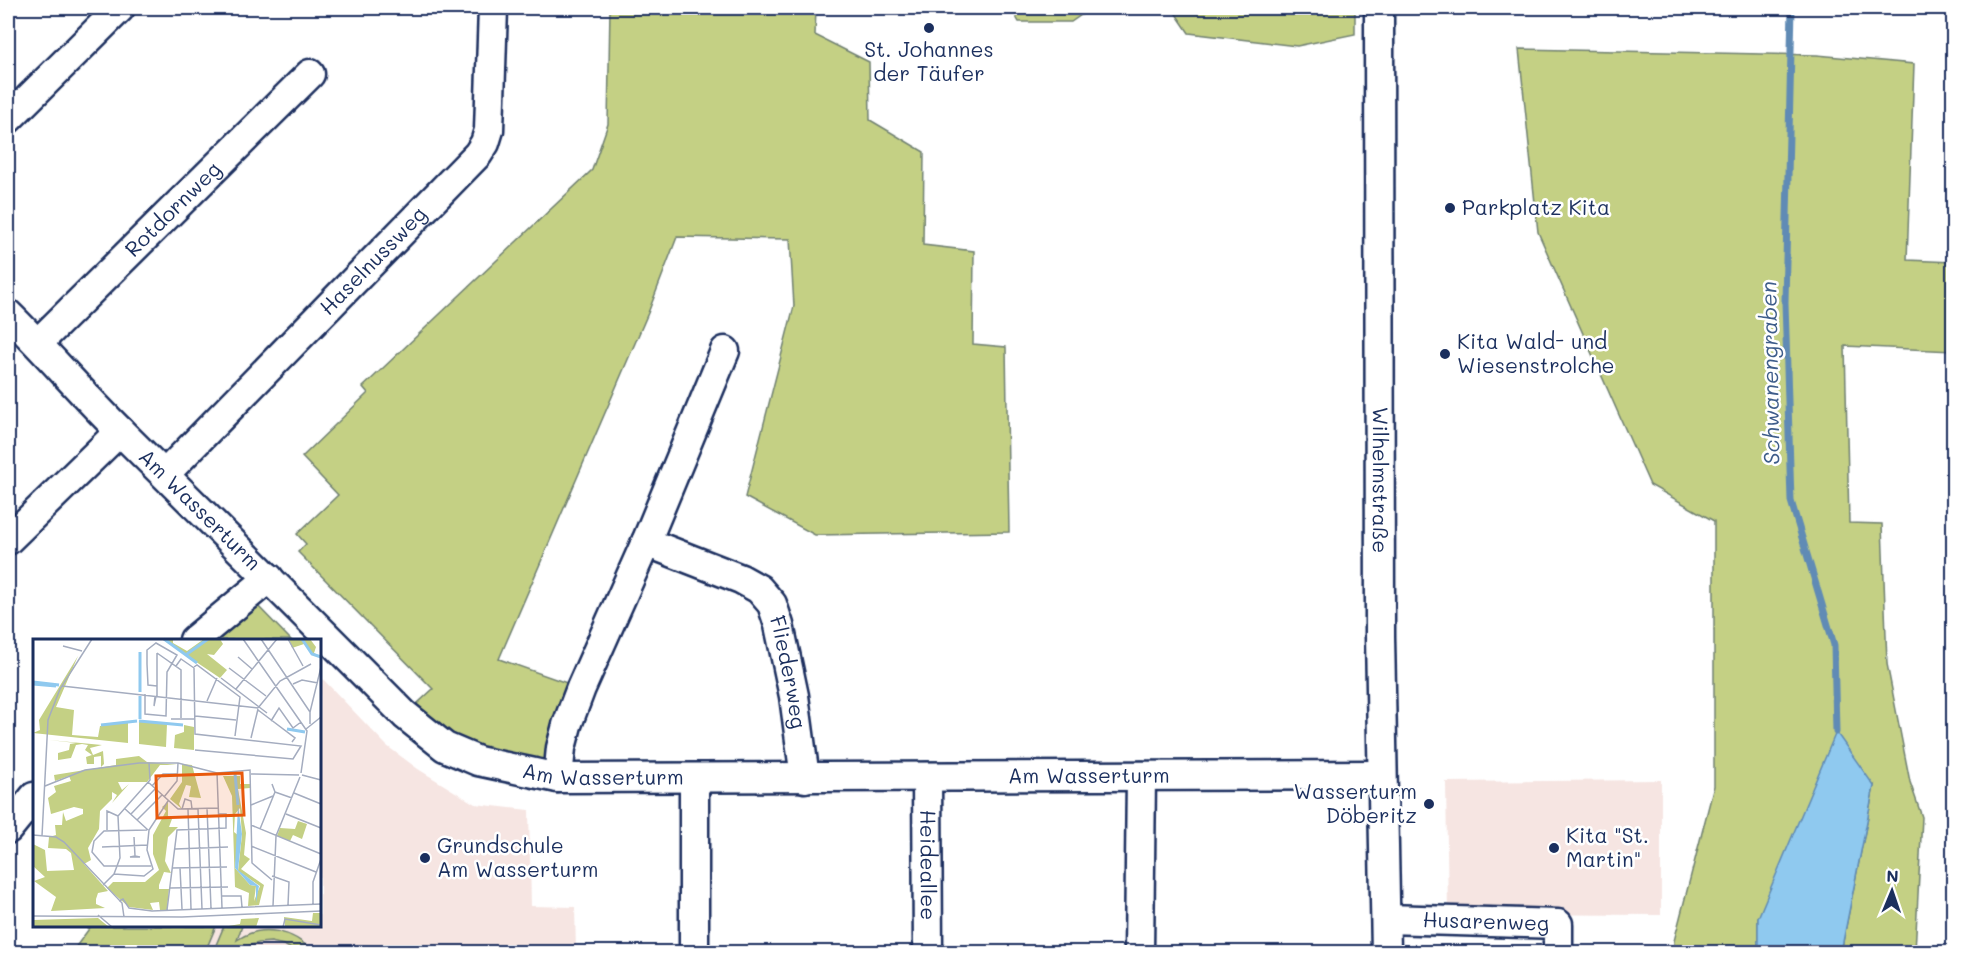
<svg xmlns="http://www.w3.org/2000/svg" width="1961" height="960" font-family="Mali,sans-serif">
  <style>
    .built { fill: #f6e5e2 }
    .green { fill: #c4d084; stroke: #708071; stroke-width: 1.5 }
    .water { fill: #8fc9ef; stroke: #618bb5; stroke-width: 1.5 }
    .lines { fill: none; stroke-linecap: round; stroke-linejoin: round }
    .stream { stroke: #618bb5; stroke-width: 7 }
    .minor-casing { stroke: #1b2f5e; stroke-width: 33 }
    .minor { stroke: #fff; stroke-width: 28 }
    .poi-dot { fill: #1b2f5e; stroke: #fff; stroke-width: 2 }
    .labels { text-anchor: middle; stroke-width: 5; stroke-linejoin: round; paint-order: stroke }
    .poi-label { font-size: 21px; fill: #1b2f5e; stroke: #fff; text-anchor: start }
    .street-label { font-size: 21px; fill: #1b2f5e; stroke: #fff }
    .water-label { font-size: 22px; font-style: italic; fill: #3e5d8a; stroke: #fff }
    .inset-river { fill: none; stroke: #8fc9ef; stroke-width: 3 }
    .inset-road { fill: none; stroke: #a4acbf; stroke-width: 1.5 }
    .view { fill: #e8590c; fill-opacity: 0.15; stroke: #e8590c; stroke-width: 3 }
    .inset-edge { fill: none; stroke: #1b2f5e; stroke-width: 3 }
  </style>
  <rect width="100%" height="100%" fill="#fff"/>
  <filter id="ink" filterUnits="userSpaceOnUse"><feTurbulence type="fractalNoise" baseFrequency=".0167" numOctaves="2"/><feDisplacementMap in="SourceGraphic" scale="12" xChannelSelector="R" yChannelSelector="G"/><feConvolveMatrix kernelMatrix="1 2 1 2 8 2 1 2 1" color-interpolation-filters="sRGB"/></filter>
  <g filter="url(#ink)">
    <!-- built -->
    <g class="built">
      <polygon points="320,676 387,746 418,769 475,804 529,810 531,906 575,907 576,952 205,952 216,926 320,926"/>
      <polygon points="1661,780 1661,915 1448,914 1446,782"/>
    </g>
    <!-- green -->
    <g class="green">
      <polygon points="610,8 816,8 815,35 869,62 870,120 924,152 923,245 974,251 973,344 1006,347 1009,532 815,535 745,497 794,306 790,239 677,237 648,313 499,659 581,688 558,778 478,761 405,715 433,689 298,552 306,544 297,534 338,495 302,457 368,393 363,387 592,170 608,124"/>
      <polygon points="1011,8 1091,8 1071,22 1019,22"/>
      <polygon points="1172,8 1355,8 1355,34 1297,46 1189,33"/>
      <polygon points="1519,49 1817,55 1914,64 1907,260 1953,262 1953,351 1845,346 1849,523 1882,524 1887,664 1910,782 1922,817 1915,952 1841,952 1874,786 1758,918 1758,952 1674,952 1674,941 1714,786 1714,521 1650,485 1538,232"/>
      <polygon points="257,605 291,640 206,640"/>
      <polygon points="91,926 216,926 205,952 72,952"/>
      <path d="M 224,926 L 242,926 L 237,940 C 262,923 293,930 313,952 L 297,952 L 284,945 L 271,942 L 259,943 L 247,946 L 237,952 L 213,952 Z"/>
    </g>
    <!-- water -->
    <polygon class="water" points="1836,732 1874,786 1841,952 1758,952 1758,918"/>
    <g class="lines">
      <!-- stream -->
      <polyline class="stream" points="1792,8 1785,302 1791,501 1834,645 1836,732"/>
      <defs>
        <g id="minor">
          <path id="s1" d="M 1379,8 L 1380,636 L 1386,952"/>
          <polyline points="8,119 120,8"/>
          <path id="s2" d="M 8,314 C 47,352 82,394 121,432 C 216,526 311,620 405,715 L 445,747 L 478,761 L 558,778 L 1382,775"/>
          <path id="s3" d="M 38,343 L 310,74"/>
          <path id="s4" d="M 165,474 L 478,154 L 485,143 L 489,130 L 493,8"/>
          <polyline points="8,540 120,431"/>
          <polyline points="646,542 725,351"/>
          <polyline points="194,640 269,578"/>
          <path id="s5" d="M 927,777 L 928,952"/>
          <path id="s6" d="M 558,778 L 561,748 L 567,725 L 581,688 L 646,542 L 741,579 L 759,589 L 772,604 L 779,625 L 794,696 L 805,778"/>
          <polyline points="8,829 34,797"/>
          <path id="s7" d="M 1386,919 L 1558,924 L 1558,952"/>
          <polyline points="694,952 694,778"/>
          <polyline points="1139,952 1141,776"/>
        </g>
      </defs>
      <!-- minor casing -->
      <use href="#minor" class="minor-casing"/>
      <!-- minor -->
      <use href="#minor" class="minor"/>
    </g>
  </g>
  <!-- markers -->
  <g class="poi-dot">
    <circle cx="929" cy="28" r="6"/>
    <circle cx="1450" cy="208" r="6"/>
    <circle cx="1445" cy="354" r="6"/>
    <circle cx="1429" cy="804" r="6"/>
    <circle cx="1554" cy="848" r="6"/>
    <circle cx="425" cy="858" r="6"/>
  </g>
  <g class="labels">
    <!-- poi labels -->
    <g class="poi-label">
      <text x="929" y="57" text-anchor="middle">St. Johannes<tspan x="929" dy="24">der Täufer</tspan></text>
      <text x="1462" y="215">Parkplatz Kita</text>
      <text x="1457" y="349">Kita Wald- und<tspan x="1457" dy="24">Wiesenstrolche</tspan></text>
      <text x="1417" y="799" text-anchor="end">Wasserturm<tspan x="1417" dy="24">Döberitz</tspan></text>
      <text x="1566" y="843">Kita "St.<tspan x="1566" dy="24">Martin"</tspan></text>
      <text x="437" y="853">Grundschule<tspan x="437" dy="24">Am Wasserturm</tspan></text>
    </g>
    <!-- street labels -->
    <g class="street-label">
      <text dy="7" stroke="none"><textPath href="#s3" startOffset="190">Rotdornweg</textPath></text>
      <text dy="7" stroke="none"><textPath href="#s4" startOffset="298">Haselnussweg</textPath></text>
      <text dy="7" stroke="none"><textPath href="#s1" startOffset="472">Wilhelmstraße</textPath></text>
      <text dy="7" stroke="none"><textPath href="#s2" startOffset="274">Am Wasserturm</textPath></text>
      <text dy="7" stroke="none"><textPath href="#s6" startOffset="466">Fliederweg</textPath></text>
      <text dy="7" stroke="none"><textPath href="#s2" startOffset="778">Am Wasserturm</textPath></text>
      <text dy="7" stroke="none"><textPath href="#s2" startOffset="1264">Am Wasserturm</textPath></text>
      <text dy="7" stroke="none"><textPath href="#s5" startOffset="88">Heideallee</textPath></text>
      <text dy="7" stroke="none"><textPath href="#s7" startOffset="100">Husarenweg</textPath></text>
    </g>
    <!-- water labels -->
    <g class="water-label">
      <text transform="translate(1770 373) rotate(-91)" y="8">Schwanengraben</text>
    </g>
  </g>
  <!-- overview -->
  <g transform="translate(33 639)">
    <rect width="288" height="288" fill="#fff"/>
    <path d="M 129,0 L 140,0 L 140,4 L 154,12 L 171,0 L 187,0 L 190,5 L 181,16 L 174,15 L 194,31 L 187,39 ZM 256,0 L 277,0 L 283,8 L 281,14 L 288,18 L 279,15 L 271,5 L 259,9 ZM 45,17 L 23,68 L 41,71 L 39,96 L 65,98 L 67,87 L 95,82 L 95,104 L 0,94 L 7,91 L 6,81 ZM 106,81 L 134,85 L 133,108 L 106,105 ZM 151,86 L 161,88 L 161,111 L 141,109 L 142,96 L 151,93 ZM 16,101 L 69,106 L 57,109 L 60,116 L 70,112 L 71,125 L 68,128 L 68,117 L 61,118 L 61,125 L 54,125 L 53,118 L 59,116 L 52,111 L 55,106 L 49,105 L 43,106 L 38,119 L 25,121 L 25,114 L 36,111 L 37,105 L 43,104 ZM 106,117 L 114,123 L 144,126 L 127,126 L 114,143 L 85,143 L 89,151 L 96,145 L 79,164 L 84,156 L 79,153 L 79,160 L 67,172 L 66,190 L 55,209 L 58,221 L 51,225 L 75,252 L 65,254 L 63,260 L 63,265 L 72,269 L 18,272 L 23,258 L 1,242 L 12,238 L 0,227 L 0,205 L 12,211 L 14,232 L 41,231 L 38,214 L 33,210 L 15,209 L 16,198 L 23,196 L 22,186 L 29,186 L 30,173 L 33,182 L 50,175 L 50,170 L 41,168 L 18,175 L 15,159 L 23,153 L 21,147 L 38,142 L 36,137 L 22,142 L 21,136 L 83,126 L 83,120 ZM 149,125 L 159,126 L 168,159 L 156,158 L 158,147 L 153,146 L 146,165 L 149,170 L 137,160 L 149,143 ZM 190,137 L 207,137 L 207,145 L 217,145 L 217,149 L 205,150 L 213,194 L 211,216 L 217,220 L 208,230 L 231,246 L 226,266 L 215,267 L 216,254 L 202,248 L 199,157 ZM 207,169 L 209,196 L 205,232 L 227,247 L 221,262 L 223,247 L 217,246 L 202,229 L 206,197 L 201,193 L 202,175 ZM 135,163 L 135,177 L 139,180 L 136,188 L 145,188 L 135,198 L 132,222 L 138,234 L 131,233 L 126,246 L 126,250 L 136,250 L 134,271 L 127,271 L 126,263 L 117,264 L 120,271 L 96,268 L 74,249 L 80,243 L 112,243 L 126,231 L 120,215 L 120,196 L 133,172 L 129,168 ZM 265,182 L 274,185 L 269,200 L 260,196 L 257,202 L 244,197 L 247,189 L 262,190 ZM 280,274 L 288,274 L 288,288 L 252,288 L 251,278 L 279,282 ZM 65,279 L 76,288 L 0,288 L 0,281 ZM 226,279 L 223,288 L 190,288 L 207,285 L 208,280 Z" fill="#c4d084" fill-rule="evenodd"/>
    <path d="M 205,166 L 209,195 L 205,231 L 226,247 L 223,264 L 223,247 L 217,246 L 202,229 Z" fill="#8fc9ef"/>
    <path class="inset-river" d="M 131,0 L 164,24M 269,0 L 279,15 L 288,18M 154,15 L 175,0M 0,43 L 26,46M 0,45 L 23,47M 107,53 L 107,13M 107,80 L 107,57M 106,82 L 150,86M 68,86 L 104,82M 254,90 L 272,93M 202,135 L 205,166"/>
    <path class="inset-road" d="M 210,0 L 274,92 L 268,134M 228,0 L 277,73M 255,0 L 270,27M 30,7 L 49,12M 124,14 L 148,31 L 148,79M 205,18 L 219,30M 143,27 L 148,20 L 161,29M 161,28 L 164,26 L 207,58 L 202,97M 161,29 L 162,95 L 268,107 L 260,120 L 162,111M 196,29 L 233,57M 188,39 L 234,74M 260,45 L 269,41 L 285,44M 29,47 L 225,69M 203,50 L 244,0M 112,55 L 112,75 L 133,77 L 134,33 L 144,16 L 123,4 L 114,11 L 114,25 L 115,46 L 124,47M 122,57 L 121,67 L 123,57M 124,57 L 124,14M 174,62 L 184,39M 225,69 L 247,42 L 278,25M 225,71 L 262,99 L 259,103M 162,77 L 203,81M 138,80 L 162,80M 238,82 L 246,69 L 260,89 L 268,83M 277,85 L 277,73 L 288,28M 273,90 L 288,78M 218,99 L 225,70M 184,134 L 217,131 L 219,224 L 239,241M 184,134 L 189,269M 218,135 L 266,136M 269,136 L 288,141M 115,143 L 145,170 L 185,169M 12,147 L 52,131 L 106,124 L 145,124 L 184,134M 119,147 L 130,135 L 144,135M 242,153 L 259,159M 261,154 L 288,165M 131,158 L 144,142 L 145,124M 218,166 L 240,157M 91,169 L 115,191M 174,169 L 178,269M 149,170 L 152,160 L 158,162 L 159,170M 155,170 L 158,270M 165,170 L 169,270M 98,175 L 122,150M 253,175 L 288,189M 104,181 L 129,156M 218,186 L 288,215M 227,190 L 242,153 L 239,145M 74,191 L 74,172 L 85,177M 114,191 L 71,192 L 61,202 L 59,213 L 71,227 L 118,227M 0,196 L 23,198 L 31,203 L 89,264 L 91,278M 9,197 L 15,81 L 27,50 L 59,0M 101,198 L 102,217 L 97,218 L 107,218 L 102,217M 218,207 L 283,233M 69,208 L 114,206M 142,210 L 195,208M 139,229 L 194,228M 147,229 L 149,270M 81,235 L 111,237 L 120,230 L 114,211 L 116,191 L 135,162M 239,237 L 256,243 L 255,266M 70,246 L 81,235 L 87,219 L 85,177 L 117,141 L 116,124M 137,249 L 195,248M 188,257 L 208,257 L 209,268M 86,262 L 90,260 L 96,269 L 119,272 L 288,265M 280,265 L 280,243 L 288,220M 240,267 L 243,197 L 267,138M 134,271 L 144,191 L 193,189 L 193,175 L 185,175M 65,276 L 79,288M 0,277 L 149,278 L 288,272M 250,288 L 252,280 L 288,286"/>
    <path class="view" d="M 209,134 L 211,176 L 124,179 L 123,137 Z"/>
    <rect width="288" height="288" class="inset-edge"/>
  </g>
  <!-- margin -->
  <rect width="1961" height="960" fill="none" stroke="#fff" stroke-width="30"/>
  <rect x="15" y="15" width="1931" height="930" fill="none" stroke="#1b2f5e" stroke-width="2" filter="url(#ink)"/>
  <!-- north arrow -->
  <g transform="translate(1892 891) rotate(2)" stroke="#ffffff" stroke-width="4.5" paint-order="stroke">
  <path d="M0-4.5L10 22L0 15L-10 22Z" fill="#1b2f5e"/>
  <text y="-9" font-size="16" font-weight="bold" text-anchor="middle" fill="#1b2f5e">N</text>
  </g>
</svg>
